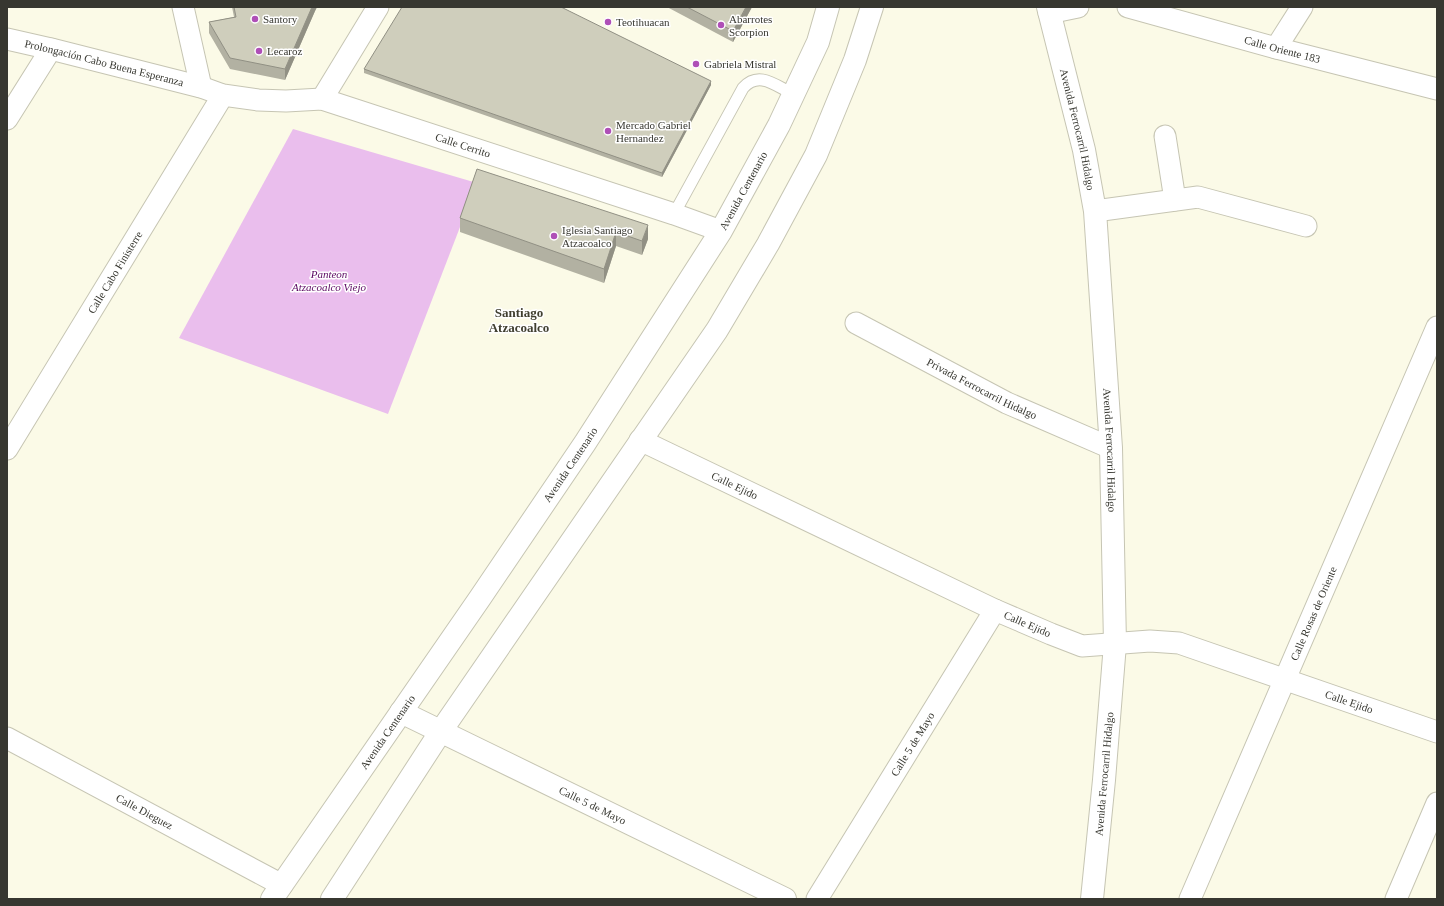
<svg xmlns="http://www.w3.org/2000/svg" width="1444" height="906" font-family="Georgia,serif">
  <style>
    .green { fill: #eabeed }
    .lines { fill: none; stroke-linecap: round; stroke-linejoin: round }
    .service-casing { stroke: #c6c5b3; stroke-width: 13 }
    .minor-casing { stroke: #c6c5b3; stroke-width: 23 }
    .tertiary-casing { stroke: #c6c5b3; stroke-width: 24 }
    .primary-casing { stroke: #c6c5b3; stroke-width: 24 }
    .service { stroke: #fff; stroke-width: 11 }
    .minor { stroke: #fff; stroke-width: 21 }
    .tertiary { stroke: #fff; stroke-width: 22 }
    .primary { stroke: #fff; stroke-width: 22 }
    .wall { fill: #b2b1a2 }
    .shaded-wall { fill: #919084 }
    .building { fill: #cfcebc; stroke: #919084 }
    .poi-dot { fill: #af4fb7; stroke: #fff; stroke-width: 1.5 }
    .labels { text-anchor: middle; stroke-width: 3; stroke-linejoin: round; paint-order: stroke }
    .poi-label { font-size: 11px; fill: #373730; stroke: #fff; text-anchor: start }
    .street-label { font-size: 11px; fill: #373730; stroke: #fff }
    .park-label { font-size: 11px; font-style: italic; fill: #5b0762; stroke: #fff }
    .quarter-label { font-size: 13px; font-weight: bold; fill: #403f30; stroke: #fff }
  </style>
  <rect width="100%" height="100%" fill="#fbfae7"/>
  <!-- green -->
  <polygon class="green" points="293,129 477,183 388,414 179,338"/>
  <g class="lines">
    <defs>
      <path id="service" d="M 674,214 L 743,88 C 759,70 776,86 793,94"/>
      <g id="minor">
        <polyline points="183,7 201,87"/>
        <path id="s1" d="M 1128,7 L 1276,48 L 1437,89"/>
        <polyline points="1049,13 1078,7"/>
        <path id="s2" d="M 7,39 L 51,49 L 201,87 L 223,95 L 258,100 L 286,101 L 322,99 L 674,214 L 721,231"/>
        <polyline points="1276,48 1302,7"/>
        <polyline points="322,99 378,7"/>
        <polyline points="7,119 51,49"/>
        <polyline points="1165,136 1175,200"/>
        <polyline points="1095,211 1198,197 1306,226"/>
        <path id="s3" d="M 856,323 L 1007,403 L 1111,448"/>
        <path id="s4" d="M 640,440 L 995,610 L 1051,634 L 1082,646 L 1150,641 L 1179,643 L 1437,732"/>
        <path id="s5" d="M 7,449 L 223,95"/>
        <path id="s6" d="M 7,738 L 282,885"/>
        <path id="s7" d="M 817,899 L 995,610"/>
        <path id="s8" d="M 1190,899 L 1437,327"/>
        <polyline points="1396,899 1437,803"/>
      </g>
      <g id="tertiary">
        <path id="s9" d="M 1048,7 L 1084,150 L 1095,211 L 1111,448 L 1115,644 L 1104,780 L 1092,899"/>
        <path id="s10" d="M 401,712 L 785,899"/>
      </g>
      <g id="primary">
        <path id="s11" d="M 272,899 L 480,598 L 585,443 L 721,231 L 779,125 L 818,42 L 828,7"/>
        <polyline points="332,899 441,731 717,330 768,244 816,155 855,60 872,7"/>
      </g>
    </defs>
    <!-- service casing -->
    <use href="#service" class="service-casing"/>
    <!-- minor casing -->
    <use href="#minor" class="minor-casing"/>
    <!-- tertiary casing -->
    <use href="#tertiary" class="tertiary-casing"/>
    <!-- primary casing -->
    <use href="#primary" class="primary-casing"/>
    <!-- service -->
    <use href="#service" class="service"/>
    <!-- minor -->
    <use href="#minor" class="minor"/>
    <!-- tertiary -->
    <use href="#tertiary" class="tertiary"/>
    <!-- primary -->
    <use href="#primary" class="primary"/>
  </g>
  <!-- wall -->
  <g class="wall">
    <polygon points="232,7 317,7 315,11 285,80 230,69 209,33 209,22 234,17"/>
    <polygon points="667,7 752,7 733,42"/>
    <polygon points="364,69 711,85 662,177 364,73"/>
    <polygon points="477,169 648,239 642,255 616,246 604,283 460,232 460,218"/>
  </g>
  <!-- shaded-wall -->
  <g class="shaded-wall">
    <polygon points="312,7 317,7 315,11 285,80 285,69"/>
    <polygon points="746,7 752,7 733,42 733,31"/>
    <polygon points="711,81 711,85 662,177 662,173"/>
    <polygon points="648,225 648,239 642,255 642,241"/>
    <polygon points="616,232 616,246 604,283 604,269"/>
  </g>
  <!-- building -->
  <g class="building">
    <polygon points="234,7 312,7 285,69 230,58 209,22 236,17"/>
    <polygon points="402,7 561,7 711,81 662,173 364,69"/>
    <polygon points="687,7 746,7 733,31"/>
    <polygon points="477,169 648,225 642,241 616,232 604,269 460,218"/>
  </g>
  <!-- markers -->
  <g class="poi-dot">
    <circle cx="255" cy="19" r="4"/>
    <circle cx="608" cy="22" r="4"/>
    <circle cx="721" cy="25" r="4"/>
    <circle cx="259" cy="51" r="4"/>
    <circle cx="696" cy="64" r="4"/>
    <circle cx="608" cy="131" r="4"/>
    <circle cx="554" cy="236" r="4"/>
  </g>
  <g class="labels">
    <!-- poi labels -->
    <g class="poi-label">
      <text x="263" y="23">Santory</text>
      <text x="729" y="23">Abarrotes<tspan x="729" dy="13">Scorpion</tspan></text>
      <text x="616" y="26">Teotihuacan</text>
      <text x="267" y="55">Lecaroz</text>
      <text x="704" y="68">Gabriela Mistral</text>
      <text x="616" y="129">Mercado Gabriel<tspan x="616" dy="13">Hernandez</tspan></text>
      <text x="562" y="234">Iglesia Santiago<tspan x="562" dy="13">Atzacoalco</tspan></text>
    </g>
    <!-- street labels -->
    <g class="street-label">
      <text dy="4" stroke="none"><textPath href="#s1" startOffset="160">Calle Oriente 183</textPath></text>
      <text dy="4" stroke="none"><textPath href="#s2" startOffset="100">Prolongación Cabo Buena Esperanza</textPath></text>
      <text dy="4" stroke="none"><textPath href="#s9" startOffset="126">Avenida Ferrocarril Hidalgo</textPath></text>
      <text dy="4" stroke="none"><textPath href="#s2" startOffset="471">Calle Cerrito</textPath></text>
      <text dy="4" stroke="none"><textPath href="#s11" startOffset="851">Avenida Centenario</textPath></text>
      <text dy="4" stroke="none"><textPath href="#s5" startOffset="207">Calle Cabo Finisterre</textPath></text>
      <text dy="4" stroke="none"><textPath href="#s3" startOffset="142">Privada Ferrocarril Hidalgo</textPath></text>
      <text dy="4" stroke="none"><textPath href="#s9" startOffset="449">Avenida Ferrocarril Hidalgo</textPath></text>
      <text dy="4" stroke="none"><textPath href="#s11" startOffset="527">Avenida Centenario</textPath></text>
      <text dy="4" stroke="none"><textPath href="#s4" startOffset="105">Calle Ejido</textPath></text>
      <text dy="4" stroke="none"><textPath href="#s8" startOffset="311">Calle Rosas de Oriente</textPath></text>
      <text dy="4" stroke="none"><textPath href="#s4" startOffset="429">Calle Ejido</textPath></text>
      <text dy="4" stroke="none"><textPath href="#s4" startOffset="765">Calle Ejido</textPath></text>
      <text dy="4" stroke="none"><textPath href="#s11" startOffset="203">Avenida Centenario</textPath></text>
      <text dy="4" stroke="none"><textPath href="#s7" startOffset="182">Calle 5 de Mayo</textPath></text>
      <text transform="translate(1104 774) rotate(-85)" y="4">Avenida Ferrocarril Hidalgo</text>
      <text dy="4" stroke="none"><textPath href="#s10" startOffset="213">Calle 5 de Mayo</textPath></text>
      <text dy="4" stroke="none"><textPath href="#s6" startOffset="156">Calle Dieguez</textPath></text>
    </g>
    <!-- park labels -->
    <g class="park-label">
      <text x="329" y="278">Panteon<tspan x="329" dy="13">Atzacoalco Viejo</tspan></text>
    </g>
    <!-- quarter labels -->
    <g class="quarter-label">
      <text x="519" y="317">Santiago<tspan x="519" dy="15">Atzacoalco</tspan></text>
    </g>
  </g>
  <!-- border -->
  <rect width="1444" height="906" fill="none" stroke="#373730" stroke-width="16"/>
</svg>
